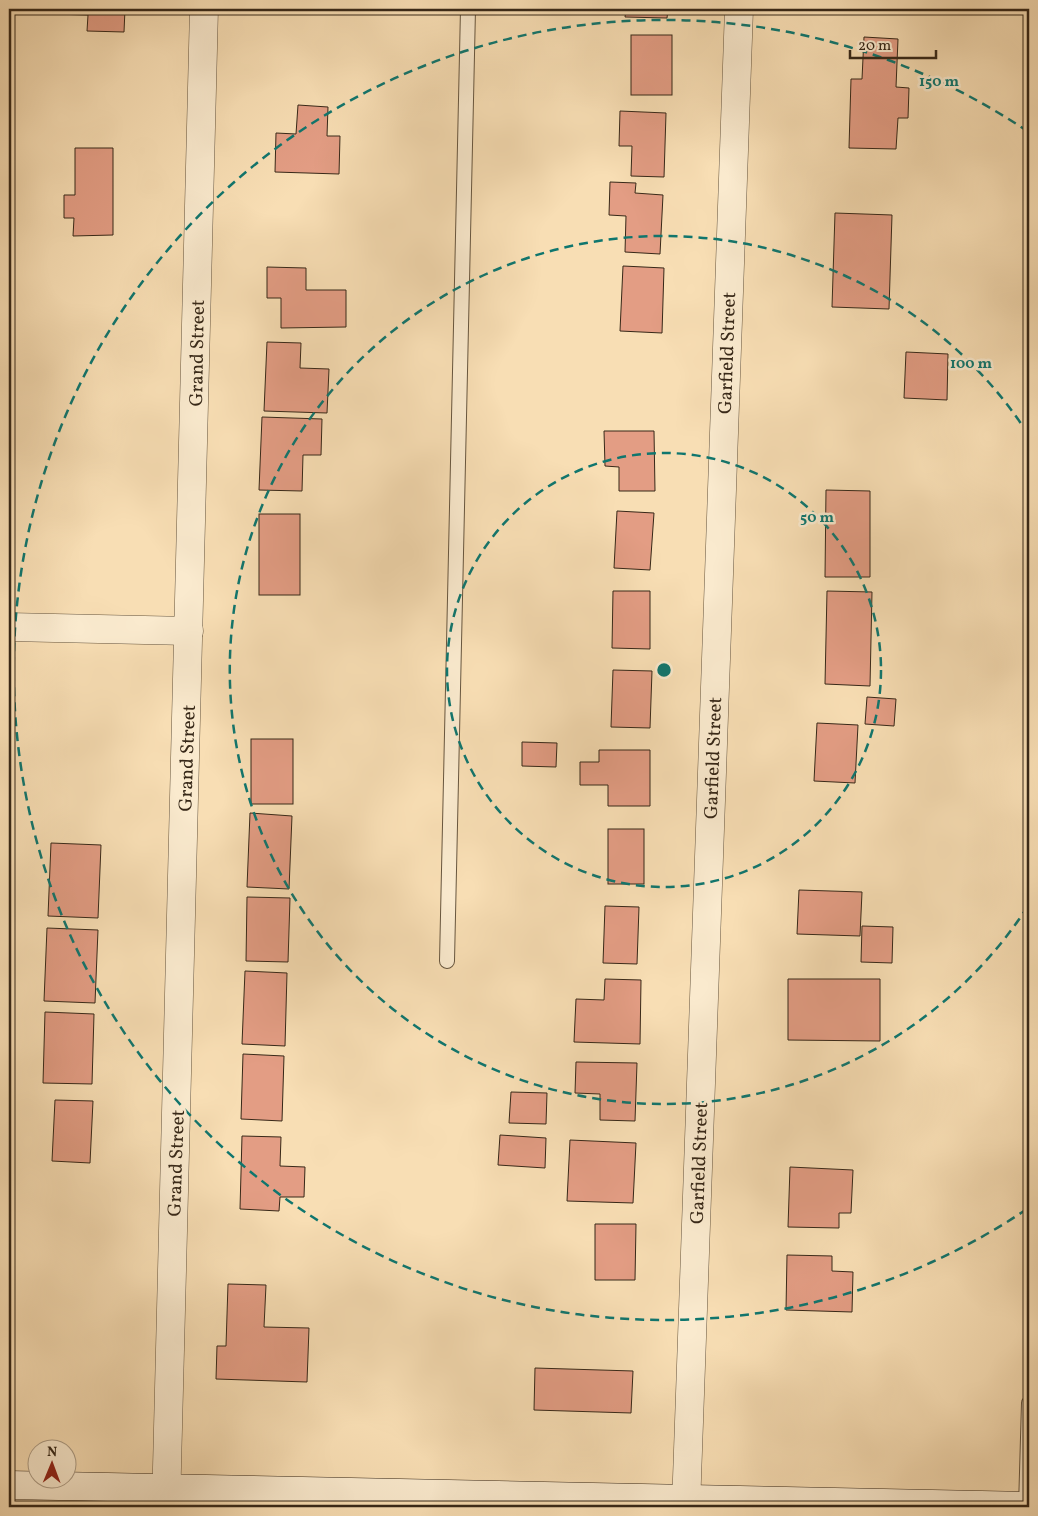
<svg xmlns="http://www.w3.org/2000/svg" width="1038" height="1516" font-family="Vollkorn,serif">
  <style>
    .building { fill: #e39d84; stroke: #372818 }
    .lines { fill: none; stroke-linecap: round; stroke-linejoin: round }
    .service-casing { stroke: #67563f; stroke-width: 16 }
    .minor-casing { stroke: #67563f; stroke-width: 29 }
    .secondary-casing { stroke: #372818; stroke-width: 29 }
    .service { stroke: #faeace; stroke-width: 14 }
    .minor { stroke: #faeace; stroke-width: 28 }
    .secondary { stroke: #faeace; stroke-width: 28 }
    .ring { fill: none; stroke: #0f766e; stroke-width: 2.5; stroke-dasharray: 9 6 }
    .labels { text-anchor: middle; stroke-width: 5; stroke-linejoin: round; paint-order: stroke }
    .street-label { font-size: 19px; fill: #372818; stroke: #faeace }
    .centre { fill: #0f766e; stroke: #faeace; stroke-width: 2.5 }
    .ring-label { font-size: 15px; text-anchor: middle; font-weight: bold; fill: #0f766e; stroke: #faeace; stroke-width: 5; stroke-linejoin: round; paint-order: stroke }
  </style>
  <rect width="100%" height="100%" fill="#f8deb4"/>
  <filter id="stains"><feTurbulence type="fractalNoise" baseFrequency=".004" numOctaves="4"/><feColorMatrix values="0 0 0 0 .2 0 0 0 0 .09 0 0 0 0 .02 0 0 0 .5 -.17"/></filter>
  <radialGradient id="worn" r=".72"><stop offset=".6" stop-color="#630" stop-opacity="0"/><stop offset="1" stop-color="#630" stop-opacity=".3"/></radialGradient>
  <!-- building -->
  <g class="building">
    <polygon points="53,9 125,9 124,32 87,31 88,15 52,14"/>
    <polygon points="626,9 668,9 667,18 625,17"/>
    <rect x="631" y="35" width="41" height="60"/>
    <polygon points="864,37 898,39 896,87 909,88 908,118 898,118 896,149 849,148 851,79 862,79"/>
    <polygon points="298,105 328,107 327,136 340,136 339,174 275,172 276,133 296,134"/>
    <polygon points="620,111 666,113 664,177 631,176 632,146 619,146"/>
    <polygon points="75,148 113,148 113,235 73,236 74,218 64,218 64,195 75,195"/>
    <polygon points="610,182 636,183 635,193 663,195 660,254 625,252 626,216 609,215"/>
    <polygon points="835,213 892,215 889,309 832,307"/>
    <polygon points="623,266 664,268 662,333 620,331"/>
    <polygon points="267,267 306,268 306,290 346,290 346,327 281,328 281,298 267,298"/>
    <polygon points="267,342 301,343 300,368 329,369 327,413 264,411"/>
    <polygon points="906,352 948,354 947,400 904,398"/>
    <polygon points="262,417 322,419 321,455 303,455 302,491 259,490"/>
    <polygon points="604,431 654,431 655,491 619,491 619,467 605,466"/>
    <polygon points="826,490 870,491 870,577 825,577"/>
    <polygon points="617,511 654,513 650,570 614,568"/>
    <rect x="259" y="514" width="41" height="81"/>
    <polygon points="613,591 650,591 650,649 612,648"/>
    <polygon points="827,591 872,592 870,686 825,684"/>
    <polygon points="613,670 652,671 650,728 611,727"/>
    <polygon points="867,697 896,699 894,726 865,724"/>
    <polygon points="817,723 858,725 855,783 814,781"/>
    <rect x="251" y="739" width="42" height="65"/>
    <polygon points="522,742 557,743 556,767 522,766"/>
    <polygon points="599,750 650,750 650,806 608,806 608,785 580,785 580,762 599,762"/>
    <polygon points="250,813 292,816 289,889 247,887"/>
    <rect x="608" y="829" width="36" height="55"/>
    <polygon points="51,843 101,845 98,918 48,916"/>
    <polygon points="799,890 862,892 860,936 797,934"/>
    <polygon points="247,897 290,898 288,962 246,961"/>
    <polygon points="605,906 639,907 637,964 603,963"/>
    <polygon points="862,926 893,927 892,963 861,962"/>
    <polygon points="47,928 98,930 95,1003 44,1001"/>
    <polygon points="245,971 287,973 285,1046 242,1044"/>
    <polygon points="605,979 641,980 640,1044 574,1042 576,999 604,1000"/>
    <polygon points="788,979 880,979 880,1041 788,1040"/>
    <polygon points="45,1012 94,1014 92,1084 43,1083"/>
    <polygon points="243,1054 284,1056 282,1121 241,1119"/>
    <polygon points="576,1062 637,1063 635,1121 600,1120 600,1094 575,1093"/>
    <polygon points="511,1092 547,1093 546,1124 509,1123"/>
    <polygon points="55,1100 93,1101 90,1163 52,1161"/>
    <polygon points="500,1135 546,1138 545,1168 498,1165"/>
    <polygon points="242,1136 281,1137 280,1166 305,1167 304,1197 280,1197 279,1211 240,1209"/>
    <polygon points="570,1140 636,1143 633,1203 567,1201"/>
    <polygon points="790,1167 853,1170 851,1213 839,1213 839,1228 788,1227"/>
    <polygon points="595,1224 636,1224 635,1280 595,1280"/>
    <polygon points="787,1255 832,1256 832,1271 853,1272 852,1312 786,1310"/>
    <polygon points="228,1284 266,1285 264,1327 309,1328 307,1382 216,1379 217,1346 226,1346"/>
    <polygon points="535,1368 633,1371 631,1413 534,1410"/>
  </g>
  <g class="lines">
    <defs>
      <g id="service">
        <polyline points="447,961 468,9"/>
        <polyline points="1026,1507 1029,1403"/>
      </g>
      <g id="minor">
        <polyline points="9,627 189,631"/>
        <polyline points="166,1507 204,9"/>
        <polyline points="686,1507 739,9"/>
      </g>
      <polyline id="secondary" points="9,1485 1029,1506"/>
    </defs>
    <!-- service casing -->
    <use href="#service" class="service-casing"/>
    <!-- minor casing -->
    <use href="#minor" class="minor-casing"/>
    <!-- secondary casing -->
    <use href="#secondary" class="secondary-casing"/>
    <!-- service -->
    <use href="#service" class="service"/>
    <!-- minor -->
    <use href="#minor" class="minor"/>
    <!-- secondary -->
    <use href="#secondary" class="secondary"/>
  </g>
  <!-- distance rings -->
  <g class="ring">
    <circle cx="664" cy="670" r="217"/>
    <path d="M1028 906A434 434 0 1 1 1028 434"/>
    <path d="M1027 1209A650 650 0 1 1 1027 131"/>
  </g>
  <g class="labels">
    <!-- street labels -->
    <g class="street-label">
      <text transform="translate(196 353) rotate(-89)" y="7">Grand Street</text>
      <text transform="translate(726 353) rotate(-88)" y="7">Garfield Street</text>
      <text transform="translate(186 758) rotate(-88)" y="7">Grand Street</text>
      <text transform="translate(712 758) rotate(-88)" y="7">Garfield Street</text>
      <text transform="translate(175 1163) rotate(-88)" y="7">Grand Street</text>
      <text transform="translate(698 1163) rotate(-88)" y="7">Garfield Street</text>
    </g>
  </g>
  <circle cx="664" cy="670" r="8" class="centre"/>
  <g class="ring-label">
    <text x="939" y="86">150 m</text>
    <text x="971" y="368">100 m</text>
    <text x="817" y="522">50 m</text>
  </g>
  <!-- margin -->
  <rect width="1038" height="1516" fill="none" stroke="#f8deb4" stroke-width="30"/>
  <rect x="10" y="10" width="1018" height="1496" fill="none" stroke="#372818" stroke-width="2.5"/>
  <rect x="15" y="15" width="1008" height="1486" fill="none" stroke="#372818"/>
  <!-- north arrow -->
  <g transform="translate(52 1464) rotate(1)"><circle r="24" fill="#faeace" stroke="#ac9c85"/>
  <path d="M0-4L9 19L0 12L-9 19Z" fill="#8f2418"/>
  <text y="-8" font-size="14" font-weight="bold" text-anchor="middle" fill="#372818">N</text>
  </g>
  <!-- scale -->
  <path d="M850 50v8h86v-8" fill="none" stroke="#372818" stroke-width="2.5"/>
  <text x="858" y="50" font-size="15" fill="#372818" stroke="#faeace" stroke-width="4" paint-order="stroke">20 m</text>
  <rect width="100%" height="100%" filter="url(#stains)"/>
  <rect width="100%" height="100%" fill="url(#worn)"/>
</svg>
